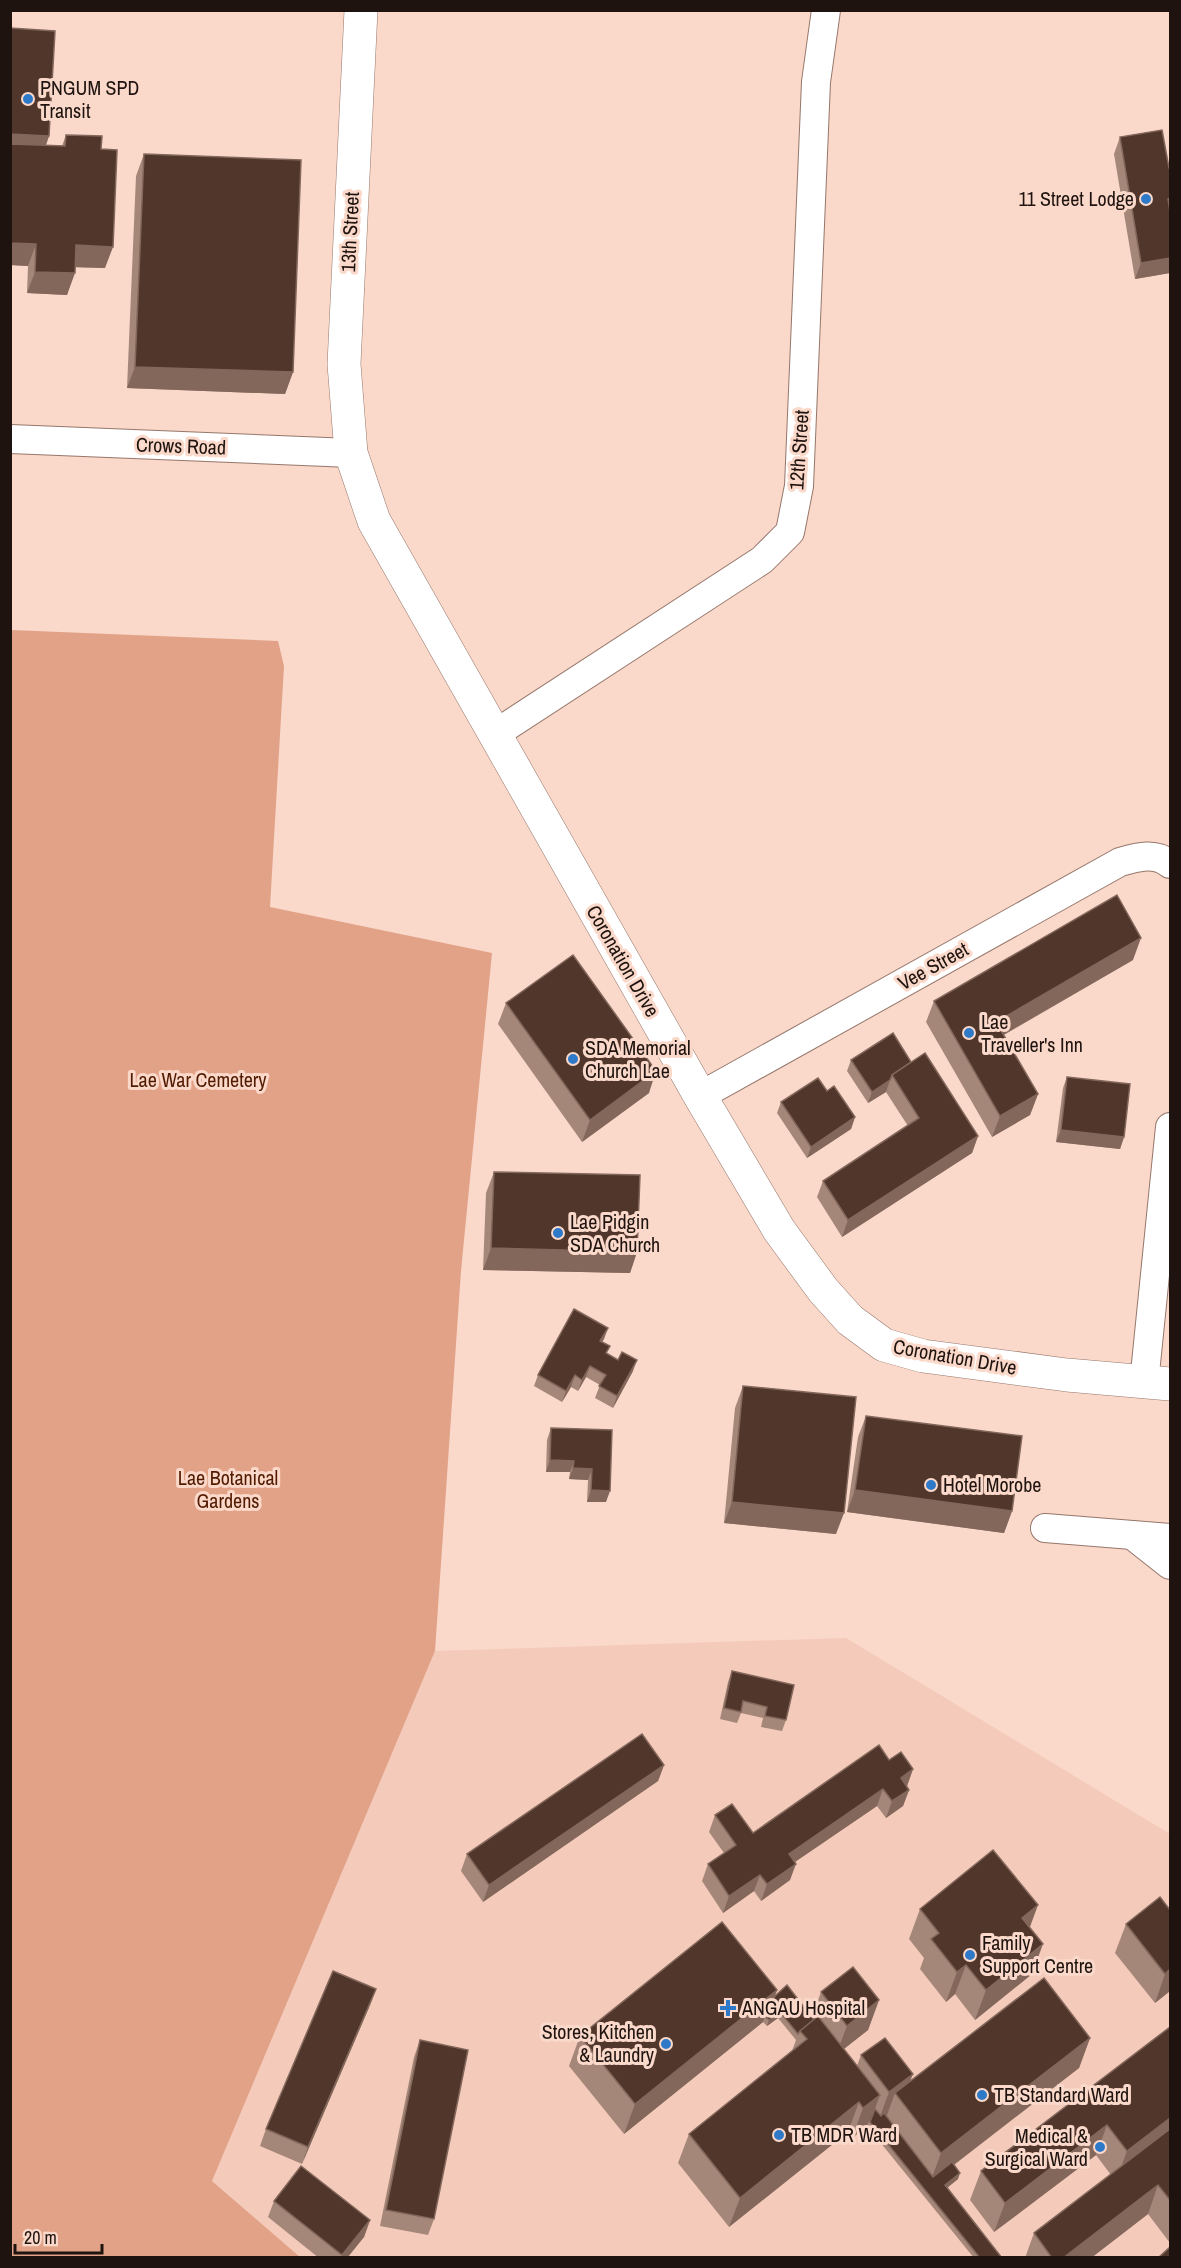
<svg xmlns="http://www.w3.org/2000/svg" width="1181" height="2268" font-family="'Archivo Narrow',sans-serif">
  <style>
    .built { fill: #f4caba }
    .green { fill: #e2a288 }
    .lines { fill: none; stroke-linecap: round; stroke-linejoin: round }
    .minor-casing { stroke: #95776b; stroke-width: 30 }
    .tertiary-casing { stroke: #95776b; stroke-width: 34 }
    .minor { stroke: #fff; stroke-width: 28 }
    .tertiary { stroke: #fff; stroke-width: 33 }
    .wall { fill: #a5877a }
    .shaded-wall { fill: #83675b }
    .building { fill: #50362b; stroke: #83675b; stroke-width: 1.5 }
    .poi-dot { fill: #2f79c9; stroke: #fad8ca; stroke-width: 2 }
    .labels { text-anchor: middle; stroke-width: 6; stroke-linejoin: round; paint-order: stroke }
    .poi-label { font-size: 20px; fill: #1e130e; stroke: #fad8ca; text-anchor: start }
    .street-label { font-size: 20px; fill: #1e130e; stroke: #fad8ca }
    .park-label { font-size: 20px; fill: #521b00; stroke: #fad8ca }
  </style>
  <rect width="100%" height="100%" fill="#fad8ca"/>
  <!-- built -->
  <polygon class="built" points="846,1638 1170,1834 1170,2257 300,2257 212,2181 435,1651"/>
  <!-- green -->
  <polygon class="green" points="11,630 278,641 284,666 270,907 492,953 461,1271 435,1651 212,2181 300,2257 11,2257"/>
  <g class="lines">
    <defs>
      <g id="minor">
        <polyline points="10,439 351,453"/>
        <polyline points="495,734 762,560 790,532 799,486 816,82 826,10"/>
        <path d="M 700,1096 L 1120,862 C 1138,857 1155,852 1170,864"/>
        <polyline points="1144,1383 1170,1127"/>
        <polyline points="1045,1528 1170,1538"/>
        <polyline points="1132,1535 1170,1565"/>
      </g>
      <polyline id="tertiary" points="361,10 344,364 351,453 374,521 700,1096 779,1230 823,1290 850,1320 884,1345 923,1356 1067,1375 1170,1384"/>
    </defs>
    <!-- minor casing -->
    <use href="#minor" class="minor-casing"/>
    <!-- tertiary casing -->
    <use href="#tertiary" class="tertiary-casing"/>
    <!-- minor -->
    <use href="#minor" class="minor"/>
    <!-- tertiary -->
    <use href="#tertiary" class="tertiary"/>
  </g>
  <!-- wall -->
  <g class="wall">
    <polygon points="10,28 49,136 46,145 62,146 66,135 101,149 105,268 75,267 67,295 27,293 28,266 10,265"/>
    <polygon points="1120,137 1169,168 1170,168 1170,273 1135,279 1114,154"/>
    <polygon points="144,154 293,372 285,394 127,388 136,176"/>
    <polygon points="1133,960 1004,1035 1038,1094 1030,1115 992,1137 926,1022 934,1001"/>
    <polygon points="506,1003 649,1093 582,1142 498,1024"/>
    <polygon points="851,1060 911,1062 978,1136 972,1153 842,1237 817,1197 823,1181 908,1126 886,1092 868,1103 847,1071"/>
    <polygon points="1067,1077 1124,1137 1120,1149 1056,1142 1063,1088"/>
    <polygon points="827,1091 855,1117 851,1129 807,1158 777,1113 781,1102"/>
    <polygon points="494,1172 637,1252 630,1273 483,1270 486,1193"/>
    <polygon points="608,1328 602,1342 607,1354 633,1371 613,1408 595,1398 600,1385 586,1377 578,1391 571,1387 562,1402 534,1386 538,1375"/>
    <polygon points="743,1386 836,1534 724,1523 735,1408"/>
    <polygon points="866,1416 1012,1511 1004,1533 847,1512 858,1437"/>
    <polygon points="551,1428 612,1430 606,1502 587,1502 588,1480 569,1479 570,1472 546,1472 547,1440"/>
    <polygon points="732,1671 786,1720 782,1731 761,1727 763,1718 741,1713 737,1723 720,1719 728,1682"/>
    <polygon points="889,1760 913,1769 907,1786 909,1790 903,1806 886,1818 877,1806 795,1862 790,1880 761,1901 754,1891 723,1913 702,1881 708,1864 724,1853 709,1832 715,1815 753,1833"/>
    <polygon points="664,1765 658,1781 483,1902 461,1871 467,1854"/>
    <polygon points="920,1909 1030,1928 1032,1974 975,2020 955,1994 946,2002 920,1969 924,1958 909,1939"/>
    <polygon points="1170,1910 1170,1991 1155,2003 1115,1953 1126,1924"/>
    <polygon points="376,1989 370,2005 302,2164 260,2146 266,2129"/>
    <polygon points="777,1990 775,1996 812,2017 821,1992 879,2000 868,2030 844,2049 857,2066 861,2055 910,2082 1090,2038 1079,2068 954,2165 958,2179 947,2188 1002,2258 974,2258 867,2126 852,2138 848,2132 729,2227 678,2163 689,2134 792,2051 796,2040 778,2018 767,2026 763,2022 624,2134 569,2066 580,2036"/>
    <polygon points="1170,2027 1170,2243 1148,2214 1091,2258 1025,2258 1034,2233 1111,2175 1096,2155 994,2232 970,2200 981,2171"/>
    <polygon points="420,2040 434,2219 428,2235 380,2226 414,2057"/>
    <polygon points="274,2201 370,2220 364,2237 347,2258 319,2258 268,2217"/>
  </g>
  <!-- shaded-wall -->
  <g class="shaded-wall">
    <polygon points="10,134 49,136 43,153 10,151"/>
    <polygon points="10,243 36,244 28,266 10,265"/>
    <polygon points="76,245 113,247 105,268 68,267"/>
    <polygon points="1170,258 1170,273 1135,279 1141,263"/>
    <polygon points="35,272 75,273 67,295 27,293"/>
    <polygon points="135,367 293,372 285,394 127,388"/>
    <polygon points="1141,938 1133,960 989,1043 996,1022"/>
    <polygon points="656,1071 649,1093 582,1142 590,1120"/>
    <polygon points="890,1080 886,1092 868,1103 872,1092"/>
    <polygon points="1038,1094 1030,1115 992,1137 1000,1116"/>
    <polygon points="855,1117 851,1129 807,1158 811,1147"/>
    <polygon points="1061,1130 1124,1137 1120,1149 1056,1142"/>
    <polygon points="978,1136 972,1153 842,1237 848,1220"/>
    <polygon points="491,1248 637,1252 630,1273 483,1270"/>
    <polygon points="608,1328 604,1339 596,1352 600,1341"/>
    <polygon points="637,1360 633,1371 613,1408 617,1396"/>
    <polygon points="590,1366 586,1377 578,1391 582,1380"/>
    <polygon points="575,1375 571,1387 562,1402 566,1391"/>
    <polygon points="550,1460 574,1461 570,1472 546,1472"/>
    <polygon points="573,1468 592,1469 588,1480 569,1479"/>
    <polygon points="591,1490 610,1491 606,1502 587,1502"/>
    <polygon points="855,1490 1012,1511 1004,1533 847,1512"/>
    <polygon points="732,1502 844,1513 836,1534 724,1523"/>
    <polygon points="664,1765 658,1781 483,1902 489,1885"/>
    <polygon points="913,1769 907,1786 895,1794 901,1778"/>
    <polygon points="883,1789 877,1806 783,1870 789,1854"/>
    <polygon points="909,1790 903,1806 886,1818 892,1801"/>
    <polygon points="796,1864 790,1880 761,1901 767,1884"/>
    <polygon points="760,1875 754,1891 723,1913 729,1896"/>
    <polygon points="1038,1905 1027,1935 1022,1918"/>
    <polygon points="1043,1944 1032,1974 975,2020 986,1990"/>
    <polygon points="966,1965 955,1994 946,2002 957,1972"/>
    <polygon points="1170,1969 1170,1991 1155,2003 1165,1974"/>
    <polygon points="376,1989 370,2005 302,2164 308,2147"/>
    <polygon points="777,1990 767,2018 765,2016 763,2022 624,2134 635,2104"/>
    <polygon points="879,2000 868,2030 836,2055 847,2026"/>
    <polygon points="780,2012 778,2018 767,2026 769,2020"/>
    <polygon points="1090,2038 1079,2068 930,2183 941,2153"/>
    <polygon points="913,2074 902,2102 895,2093 887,2115 878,2122 889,2092"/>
    <polygon points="880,2095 870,2122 869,2121 867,2126 852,2138 863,2108"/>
    <polygon points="859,2102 848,2132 729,2227 740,2198"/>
    <polygon points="1170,2118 1170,2139 1116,2181 1127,2151"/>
    <polygon points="1107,2125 1096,2155 994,2232 1005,2203"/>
    <polygon points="960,2173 958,2179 943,2191 945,2185"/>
    <polygon points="1158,2185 1148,2214 1091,2258 1063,2258"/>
    <polygon points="370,2220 364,2237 347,2258 342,2258 342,2255"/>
  </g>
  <!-- building -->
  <g class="building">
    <polygon points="10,28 55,31 49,136 10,134"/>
    <polygon points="1162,130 1169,168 1170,168 1170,198 1168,199 1170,212 1170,258 1141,263 1120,137"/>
    <polygon points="66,135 102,136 101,149 117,150 113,247 76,245 75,273 35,272 36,244 10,243 10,144 65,146"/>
    <polygon points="144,154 301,160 293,372 135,367"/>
    <polygon points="1117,895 1141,938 996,1022 1038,1094 1000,1116 934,1001"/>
    <polygon points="573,955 656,1071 590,1120 506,1003"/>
    <polygon points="893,1033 911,1062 892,1075 890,1080 872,1092 851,1060"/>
    <polygon points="925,1053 978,1136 848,1220 823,1181 919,1118 892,1075"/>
    <polygon points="1067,1077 1130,1084 1124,1137 1061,1130"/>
    <polygon points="818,1078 827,1091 834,1086 855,1117 811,1147 781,1102"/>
    <polygon points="494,1172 640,1175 637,1252 491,1248"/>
    <polygon points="574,1309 608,1328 600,1341 610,1346 606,1353 618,1360 622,1352 637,1360 617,1396 599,1386 606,1375 590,1366 582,1380 575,1375 566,1391 538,1375"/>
    <polygon points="743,1386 856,1397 844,1513 732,1502"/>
    <polygon points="866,1416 1022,1436 1012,1511 855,1490"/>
    <polygon points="551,1428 612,1430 610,1491 591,1490 592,1469 573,1468 574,1461 550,1460"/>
    <polygon points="732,1671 794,1685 786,1720 765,1716 767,1707 743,1701 741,1712 724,1708"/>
    <polygon points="642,1734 664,1765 489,1885 467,1854"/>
    <polygon points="879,1745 889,1760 901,1752 913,1769 901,1778 909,1790 892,1801 883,1789 789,1854 796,1864 767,1884 760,1875 729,1896 708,1864 736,1845 715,1815 732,1804 753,1833"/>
    <polygon points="993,1850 1038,1905 1022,1918 1043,1944 986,1990 966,1965 957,1972 931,1939 939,1933 920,1909"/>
    <polygon points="1160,1897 1170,1910 1170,1969 1165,1974 1126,1924"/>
    <polygon points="722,1922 777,1990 635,2104 580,2036"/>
    <polygon points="853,1967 879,2000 847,2026 821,1992"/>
    <polygon points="333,1971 376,1989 308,2147 266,2129"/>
    <polygon points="1044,1978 1090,2038 941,2153 895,2093"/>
    <polygon points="787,1985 814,2020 800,2031 798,2034 780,2012 769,2020 765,2016 768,2014 775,1996"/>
    <polygon points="818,2016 880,2095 863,2108 859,2102 740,2198 689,2134 807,2039 800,2031"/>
    <polygon points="1170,2027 1170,2118 1127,2151 1107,2125 1005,2203 981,2171"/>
    <polygon points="885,2038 913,2074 889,2092 861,2055"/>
    <polygon points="420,2040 468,2050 434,2219 386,2210"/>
    <polygon points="875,2109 881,2116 884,2113 933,2177 952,2162 960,2173 945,2185 1002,2258 980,2258 870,2122"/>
    <polygon points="1170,2129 1170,2200 1158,2185 1063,2258 1052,2258 1034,2233"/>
    <polygon points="301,2166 370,2220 342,2255 274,2201"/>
    <polygon points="1170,2247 1170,2258 1158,2258"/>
  </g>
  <!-- markers -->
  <g class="poi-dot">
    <circle cx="28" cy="99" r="6"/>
    <circle cx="1146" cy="199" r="6"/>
    <circle cx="969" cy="1033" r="6"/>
    <circle cx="573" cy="1059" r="6"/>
    <circle cx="558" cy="1233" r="6"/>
    <circle cx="931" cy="1485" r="6"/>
    <circle cx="970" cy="1955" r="6"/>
    <path d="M725 1999h6v6h6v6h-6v6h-6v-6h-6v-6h6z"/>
    <circle cx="666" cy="2044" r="6"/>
    <circle cx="982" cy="2095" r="6"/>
    <circle cx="779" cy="2135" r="6"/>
    <circle cx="1100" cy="2147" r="6"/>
  </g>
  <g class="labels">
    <!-- poi labels -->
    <g class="poi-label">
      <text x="40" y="95">PNGUM SPD<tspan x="40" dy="23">Transit</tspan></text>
      <text x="1134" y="206" text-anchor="end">11 Street Lodge</text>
      <text x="981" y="1029">Lae<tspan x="981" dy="23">Traveller's Inn</tspan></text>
      <text x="585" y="1055">SDA Memorial<tspan x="585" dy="23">Church Lae</tspan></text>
      <text x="570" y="1229">Lae Pidgin<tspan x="570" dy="23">SDA Church</tspan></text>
      <text x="943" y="1492">Hotel Morobe</text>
      <text x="982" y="1950">Family<tspan x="982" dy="23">Support Centre</tspan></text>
      <text x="742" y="2015">ANGAU Hospital</text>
      <text x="654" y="2039" text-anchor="end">Stores, Kitchen<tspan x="654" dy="23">&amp; Laundry</tspan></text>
      <text x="994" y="2102">TB Standard Ward</text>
      <text x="791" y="2142">TB MDR Ward</text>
      <text x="1088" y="2143" text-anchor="end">Medical &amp;<tspan x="1088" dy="23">Surgical Ward</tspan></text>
    </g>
    <!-- street labels -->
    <g class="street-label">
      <text transform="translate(350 232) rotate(-87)" y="7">13th Street</text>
      <text transform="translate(181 446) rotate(2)" y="7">Crows Road</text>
      <text transform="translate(799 450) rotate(-86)" y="7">12th Street</text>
      <text transform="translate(623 961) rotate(60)" y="7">Coronation Drive</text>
      <text transform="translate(933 966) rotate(-29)" y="7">Vee Street</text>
      <text transform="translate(955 1357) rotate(10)" y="7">Coronation Drive</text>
    </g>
    <!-- park labels -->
    <g class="park-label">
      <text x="198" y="1087">Lae War Cemetery</text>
      <text x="228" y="1485">Lae Botanical<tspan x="228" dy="23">Gardens</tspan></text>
    </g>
  </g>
  <!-- border -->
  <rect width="1181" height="2268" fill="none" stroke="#1e130e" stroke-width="24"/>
  <!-- scale -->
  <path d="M15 2244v9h87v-9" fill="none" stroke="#1e130e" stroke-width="3"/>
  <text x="24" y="2244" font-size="18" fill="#1e130e" stroke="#fad8ca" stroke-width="4.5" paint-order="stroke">20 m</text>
</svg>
